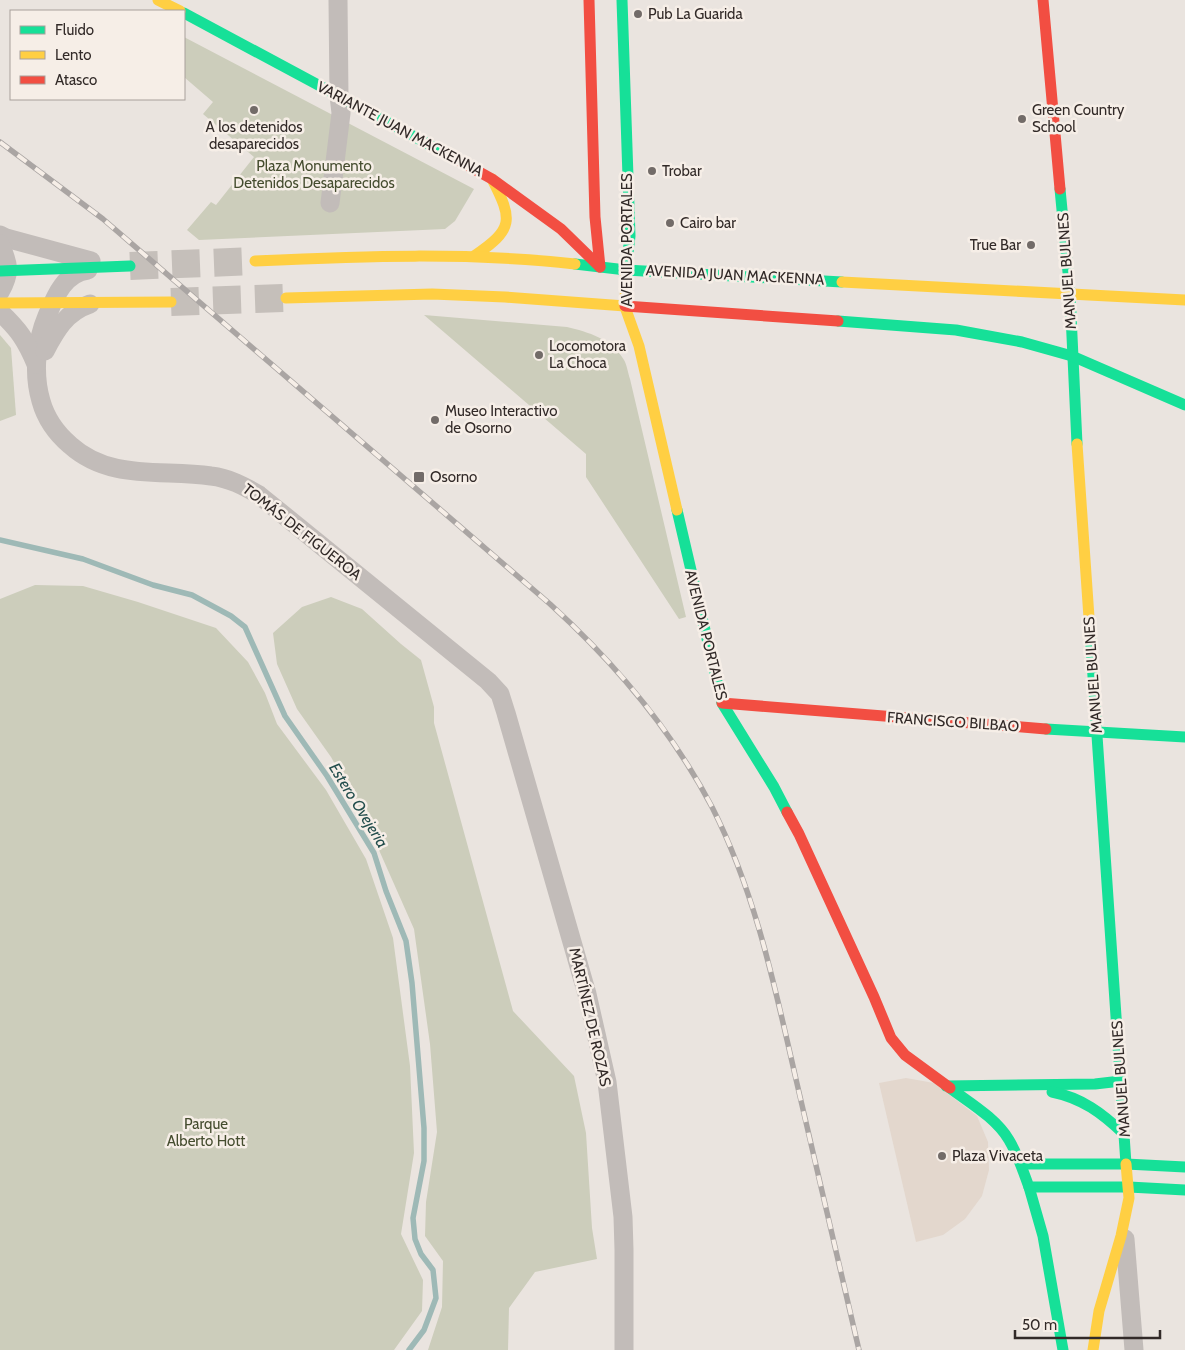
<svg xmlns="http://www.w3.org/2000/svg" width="1185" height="1350" font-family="Cabin,sans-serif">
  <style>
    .green { fill: #cccdbb }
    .plaza { fill: #e3d7cd }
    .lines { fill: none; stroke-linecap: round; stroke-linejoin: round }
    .stream { stroke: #9eb9b6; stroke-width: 5.5 }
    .primary-tunnel { stroke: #c5bfba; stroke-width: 28; stroke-dasharray: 28 14; stroke-linecap: butt }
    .street { stroke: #c2bcb9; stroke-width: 19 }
    .fast { stroke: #16e098; stroke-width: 11 }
    .slow { stroke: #ffcf43; stroke-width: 11 }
    .jam { stroke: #f24e42; stroke-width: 11 }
    .rail-casing { stroke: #aaa5a3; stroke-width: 5.5 }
    .rail { stroke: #f6eee7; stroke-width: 4; stroke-dasharray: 11; stroke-linecap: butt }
    .poi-dot { fill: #726b68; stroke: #f6eee7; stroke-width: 2 }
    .labels { text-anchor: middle; stroke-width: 5; stroke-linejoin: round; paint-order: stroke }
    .poi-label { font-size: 15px; fill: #322a28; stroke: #f6eee7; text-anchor: start }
    .street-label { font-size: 15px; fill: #322a28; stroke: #f6eee7 }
    .park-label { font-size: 15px; fill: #454d2f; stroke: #f6eee7 }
    .water-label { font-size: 16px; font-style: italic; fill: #234e4d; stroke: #f6eee7 }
  </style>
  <rect width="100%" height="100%" fill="#eae4df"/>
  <!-- green -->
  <g class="green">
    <polygon points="184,37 474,189 455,221 445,229 199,240 187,230 211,202 216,205 254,157 203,114 213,102 184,77"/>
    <path d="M 424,315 L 567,327 C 588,332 612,339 624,360 C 627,365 628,373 630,379 L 686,617 L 679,619 L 586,477 L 586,454 Z"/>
    <polygon points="0,335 11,348 16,415 0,421"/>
    <polygon points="35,585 83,586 138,602 216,628 248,662 265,693 277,724 326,790 366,859 393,938 410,1066 414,1153 401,1234 423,1280 422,1311 394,1350 0,1350 0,599"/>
    <polygon points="331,597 362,609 401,644 421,660 434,707 434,723 513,1011 574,1076 586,1133 592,1228 597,1259 535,1272 509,1308 508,1350 428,1350 442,1307 443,1261 425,1236 426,1202 437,1132 430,1044 414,929 363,814 331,757 297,709 277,664 273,633 302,607"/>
  </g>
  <!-- plaza -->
  <polygon class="plaza" points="906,1078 934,1083 977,1116 988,1142 989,1170 982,1196 965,1219 943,1235 916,1242 879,1083"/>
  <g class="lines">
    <!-- stream -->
    <polyline class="stream" points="0,540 83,559 153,585 192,595 231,616 245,627 285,716 327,776 374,853 386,891 406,941 412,983 424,1128 424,1161 413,1218 415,1239 421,1254 433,1270 436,1298 424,1330 409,1350"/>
    <!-- primary-tunnel -->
    <g class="primary-tunnel">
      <polyline points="130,266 255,261"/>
      <polyline points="171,302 286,298"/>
    </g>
    <!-- street -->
    <g class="street">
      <polyline points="330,203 341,113 339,96 338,0"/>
      <polyline points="0,235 6,238 91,261"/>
      <path d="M 0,244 C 9,264 11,273 0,292"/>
      <path d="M 88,270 C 64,273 55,297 47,316 C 36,342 33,374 41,401 C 46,419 56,433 70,445 C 110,481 161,469 211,476 C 229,478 244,486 259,495 L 488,681 L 500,694 L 506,713 L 587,994 L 607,1082 L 623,1217 L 624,1250 L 624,1350"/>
      <path d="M 0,312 C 19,330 26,340 36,364"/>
      <path d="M 45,351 C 56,330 66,312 90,304"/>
      <polyline points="1125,1239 1134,1350"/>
    </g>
    <!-- fast -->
    <g class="fast">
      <polyline points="622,0 630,236 626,270"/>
      <polyline points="184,13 456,159"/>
      <polyline points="1060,189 1070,293 1077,444"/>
      <polyline points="575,264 626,270 842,282"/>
      <polyline points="0,271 130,266"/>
      <polyline points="838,321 956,330 1022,342 1072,356 1185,405"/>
      <polyline points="677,510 722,703 774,787 787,812"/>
      <polyline points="1090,632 1126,1164"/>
      <polyline points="1046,729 1185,737"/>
      <polyline points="946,1086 1095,1084 1121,1081"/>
      <path d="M 950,1088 C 970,1103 996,1118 1009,1140 C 1018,1155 1023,1171 1029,1187 L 1129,1187 L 1185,1190"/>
      <path d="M 1052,1092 C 1082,1098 1102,1113 1124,1134"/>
      <polyline points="1021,1164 1126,1164 1185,1167"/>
      <polyline points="1029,1187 1043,1236 1063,1350"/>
    </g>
    <!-- slow -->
    <g class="slow">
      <polyline points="158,0 180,11"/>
      <path d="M 474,256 C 514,229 513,220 492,179"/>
      <path d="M 255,261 C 362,256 468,252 575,264"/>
      <polyline points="626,270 625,307 639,346 677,510"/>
      <polyline points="842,282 1185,300"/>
      <polyline points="286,298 432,294 505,297 625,306"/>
      <polyline points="0,303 171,302"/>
      <polyline points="1077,444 1090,632"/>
      <polyline points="1093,1350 1099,1311 1121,1236 1129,1198 1126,1164"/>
    </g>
    <!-- jam -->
    <g class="jam">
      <polyline points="589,0 595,217 600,267"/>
      <polyline points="1043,0 1060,189"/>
      <polyline points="456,159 492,179 561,229 600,267"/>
      <polyline points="625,306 838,321"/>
      <polyline points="722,703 1046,729"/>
      <polyline points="787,812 799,834 874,997 891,1038 905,1055 950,1088"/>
    </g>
    <defs>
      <path id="rail" d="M 0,142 L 103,219 L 550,604 C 615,663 671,729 712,807 C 755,892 774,983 795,1075 C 816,1167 838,1258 859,1350"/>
    </defs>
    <!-- rail casing -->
    <use href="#rail" class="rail-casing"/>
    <!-- rail -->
    <use href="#rail" class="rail"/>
  </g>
  <!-- markers -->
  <g class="poi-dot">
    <circle cx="638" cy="14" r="5"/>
    <circle cx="254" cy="110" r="5"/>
    <circle cx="1022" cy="119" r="5"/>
    <circle cx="652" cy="171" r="5"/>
    <circle cx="670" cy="223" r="5"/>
    <circle cx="1031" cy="245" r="5"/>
    <circle cx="539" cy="355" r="5"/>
    <circle cx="435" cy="420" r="5"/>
    <rect x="413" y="471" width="12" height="12" rx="2.5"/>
    <circle cx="942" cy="1156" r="5"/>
  </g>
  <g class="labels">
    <!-- poi labels -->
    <g class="poi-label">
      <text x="648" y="19">Pub La Guarida</text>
      <text x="1032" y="115">Green Country<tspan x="1032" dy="17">School</tspan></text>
      <text x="254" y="132" text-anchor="middle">A los detenidos<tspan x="254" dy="17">desaparecidos</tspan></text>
      <text x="662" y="176">Trobar</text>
      <text x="680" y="228">Cairo bar</text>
      <text x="1021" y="250" text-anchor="end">True Bar</text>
      <text x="549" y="351">Locomotora<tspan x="549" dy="17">La Choca</tspan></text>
      <text x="445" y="416">Museo Interactivo<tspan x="445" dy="17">de Osorno</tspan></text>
      <text x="430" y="482">Osorno</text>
      <text x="952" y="1161">Plaza Vivaceta</text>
    </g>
    <!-- street labels -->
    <g class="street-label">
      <text transform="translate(400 129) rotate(28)" y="5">VARIANTE JUAN MACKENNA</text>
      <text transform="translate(627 240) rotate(-90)" y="5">AVENIDA PORTALES</text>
      <text transform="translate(1067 271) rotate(-94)" y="5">MANUEL BULNES</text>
      <text transform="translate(735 275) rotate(3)" y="5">AVENIDA JUAN MACKENNA</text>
      <text transform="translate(302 532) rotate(38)" y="5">TOMÁS DE FIGUEROA</text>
      <text transform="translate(706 635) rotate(76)" y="5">AVENIDA PORTALES</text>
      <text transform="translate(1093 675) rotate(-94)" y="5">MANUEL BULNES</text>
      <text transform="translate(953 722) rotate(4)" y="5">FRANCISCO BILBAO</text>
      <text transform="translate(590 1017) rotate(77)" y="5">MARTÍNEZ DE ROZAS</text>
      <text transform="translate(1121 1079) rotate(-94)" y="5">MANUEL BULNES</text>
    </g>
    <!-- park labels -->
    <g class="park-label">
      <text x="314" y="171">Plaza Monumento<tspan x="314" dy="17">Detenidos Desaparecidos</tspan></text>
      <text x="206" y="1129">Parque<tspan x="206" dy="17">Alberto Hott</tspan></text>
    </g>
    <!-- water labels -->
    <g class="water-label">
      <text transform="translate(359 805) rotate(58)" y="6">Estero Ovejeria</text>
    </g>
  </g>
  <!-- legend -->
  <rect x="10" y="10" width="175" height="90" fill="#f6eee7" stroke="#a8a09b"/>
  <rect x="20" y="26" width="25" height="8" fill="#16e098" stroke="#a8a09b"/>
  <text x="55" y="35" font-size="15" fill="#322a28">Fluido</text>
  <rect x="20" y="51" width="25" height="8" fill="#ffcf43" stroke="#a8a09b"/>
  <text x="55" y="60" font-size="15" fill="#322a28">Lento</text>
  <rect x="20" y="76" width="25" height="8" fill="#f24e42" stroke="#a8a09b"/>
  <text x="55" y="85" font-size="15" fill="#322a28">Atasco</text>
  <!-- scale -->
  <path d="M1015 1330v8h145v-8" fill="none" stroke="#322a28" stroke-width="2.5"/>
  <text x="1022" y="1330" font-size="15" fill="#322a28" stroke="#f6eee7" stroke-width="4" paint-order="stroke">50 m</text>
</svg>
